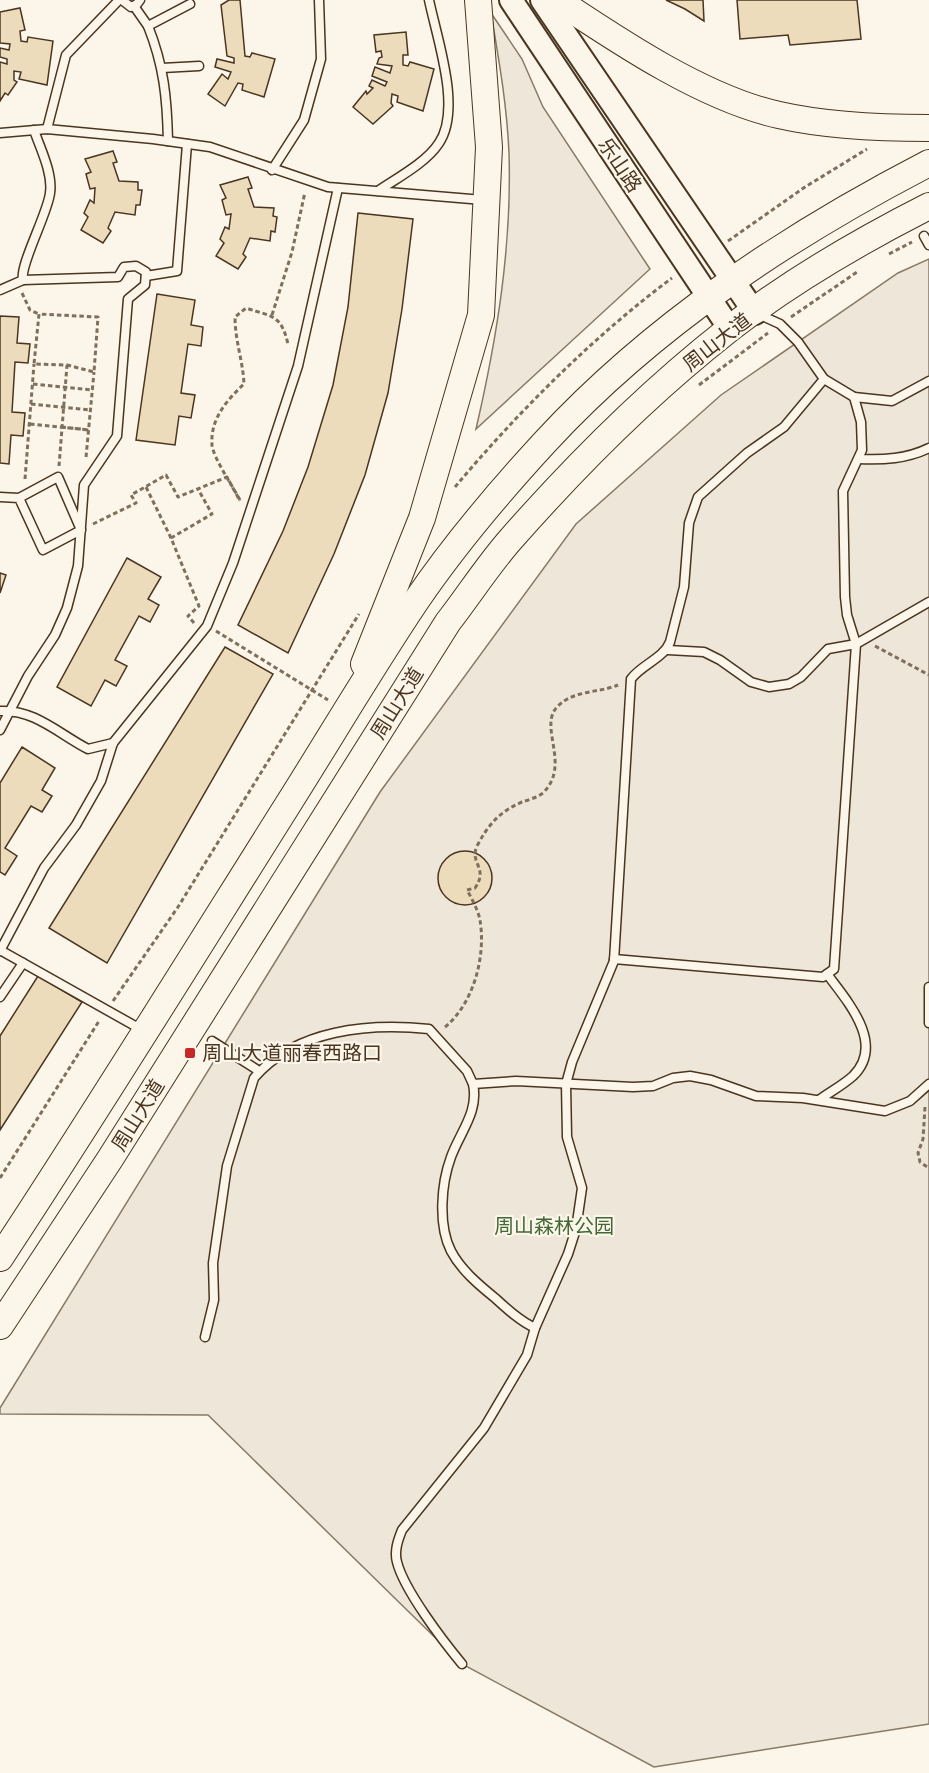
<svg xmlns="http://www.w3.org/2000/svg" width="929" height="1773" font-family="'Exo 2','Noto Sans SC',sans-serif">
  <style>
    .green { fill: #ede6d9; stroke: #887966; stroke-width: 1.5 }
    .building { fill: #ecdcbc; stroke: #4a3520; stroke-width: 1.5 }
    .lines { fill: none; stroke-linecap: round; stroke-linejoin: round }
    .lane-casing { stroke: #4a3520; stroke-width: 11 }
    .secondary-casing { stroke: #4a3520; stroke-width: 26 }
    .primary-casing { stroke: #4a3520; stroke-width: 28 }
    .path { stroke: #7f6f5c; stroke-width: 3; stroke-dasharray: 4.5 3; stroke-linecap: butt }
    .lane { stroke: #fbf6e9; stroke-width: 8 }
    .secondary { stroke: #fbf6e9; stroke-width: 22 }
    .primary { stroke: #fbf6e9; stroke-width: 26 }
    .poi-dot { fill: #c62828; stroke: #fbf6e9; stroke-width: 2 }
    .labels { text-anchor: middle; stroke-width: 4.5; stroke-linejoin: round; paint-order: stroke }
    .street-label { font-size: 20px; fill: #4a3520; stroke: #fbf6e9 }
    .poi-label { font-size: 20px; fill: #4a3520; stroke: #fbf6e9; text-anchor: start }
    .park-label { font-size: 20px; fill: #436837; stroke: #fbf6e9 }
  </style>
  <rect width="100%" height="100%" fill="#fbf6e9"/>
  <!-- green -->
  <g class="green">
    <path d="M 491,13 L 522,59 L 543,107 L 650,269 L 476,429 C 497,338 512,246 509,153 C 507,106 499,60 491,13 Z"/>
    <polygon points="929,259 929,1724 654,1767 462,1664 208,1415 0,1414 0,1408 380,792 576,524 721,395 898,273"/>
  </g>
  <!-- building -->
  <g class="building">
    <polygon points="229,0 240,0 245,56 250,57 252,53 275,59 264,97 242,90 243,84 238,83 225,106 208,94 222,74 228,79 231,72 215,67 217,59 234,63 234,58 227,56 221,5"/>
    <polygon points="666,0 703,0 704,21 685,9"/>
    <polygon points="737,0 857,0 861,39 790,45 788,35 740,39"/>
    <polygon points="20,8 25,30 20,31 21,41 27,42 28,37 53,41 47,85 19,79 21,72 14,71 14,80 17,82 8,95 5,93 0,101 0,62 7,64 7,59 0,57 0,48 9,50 10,44 0,43 0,12"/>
    <polygon points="406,32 408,55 403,55 403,65 408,66 410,62 434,69 423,111 397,102 398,96 392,94 391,103 393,106 373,124 353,107 366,91 367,94 373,88 369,86 372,80 385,86 387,82 372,76 375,67 390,73 392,66 377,64 379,58 382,57 381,51 376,52 374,35"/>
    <polygon points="113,151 117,162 113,163 119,181 138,182 138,190 142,190 140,205 136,205 135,215 115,212 108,228 111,231 103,243 81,230 88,217 84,213 90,200 94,203 95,188 90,189 86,174 91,172 85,159"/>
    <polygon points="248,177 252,188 248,189 254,207 274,208 273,216 277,217 275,232 271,231 270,241 250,238 243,254 246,257 238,269 216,256 224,243 220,239 225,227 229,229 231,214 226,215 222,200 226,198 220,185"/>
    <polygon points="358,213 413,219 402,309 388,393 365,475 334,554 288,653 238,625 283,531 308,467 333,385 348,307"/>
    <polygon points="157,294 195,300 191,325 203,327 201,346 188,344 181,393 195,395 191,418 179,416 175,445 136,440"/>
    <polygon points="0,316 19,317 17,343 30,344 28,363 15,362 12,412 25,413 23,436 11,435 9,464 0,463"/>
    <polygon points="127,558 161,577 148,599 159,605 150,622 139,616 115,660 127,666 116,686 105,680 91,706 57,687"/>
    <polygon points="0,573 6,575 0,593"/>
    <polygon points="225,647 273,674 107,963 49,928"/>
    <polygon points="22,747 55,768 42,790 52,796 42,812 31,806 5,848 17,856 5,875 0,872 0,783"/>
    <circle cx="465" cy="878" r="27"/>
    <polygon points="38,976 82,1002 0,1130 0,1036"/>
  </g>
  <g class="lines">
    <defs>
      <g id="lane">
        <polyline points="122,0 131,7 137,4 140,0"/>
        <polyline points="134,6 148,26 190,4"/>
        <path d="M 148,26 C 164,66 167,98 168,141"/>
        <polyline points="162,68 199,66"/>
        <polyline points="47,129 66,55 119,0"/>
        <polyline points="0,133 47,129 153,139 210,147 328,187 483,200"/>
        <polyline points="272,170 304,120 321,59 319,0"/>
        <path d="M 378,191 C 397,178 426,163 439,143 C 462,109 437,39 429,0"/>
        <polyline points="924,236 929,245"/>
        <polyline points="146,276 177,271 187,144"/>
        <path d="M 0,290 L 23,280 C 19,266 48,213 50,193 C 53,173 40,148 34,130"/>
        <polyline points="758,314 780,324 798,342 824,379 854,397 861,422 862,450 843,491 845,597 847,615 856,644 929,602"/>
        <polyline points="854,397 892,401 929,381"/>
        <path d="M 859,459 C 883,460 907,459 929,448"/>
        <polyline points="0,497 19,498 58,477 81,530 43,550 19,498"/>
        <path d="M 0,711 C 34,709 59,734 88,749 L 113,743"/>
        <polyline points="0,730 28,676 55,635 67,608 78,566 84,485 117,436 128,299 145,285 146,272 136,266 124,267 118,277 23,280"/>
        <polyline points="0,950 144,1031"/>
        <polyline points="0,951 44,868 76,825 101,781 113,743 207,626 233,563 298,366 338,188"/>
        <polyline points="614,959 823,977 834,969 856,644 828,649 801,677 789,684 769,687 751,682 720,660 704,652 668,650"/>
        <polyline points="929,987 929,1023"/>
        <polyline points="0,997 23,963"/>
        <polyline points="212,1041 259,1071"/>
        <path d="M 473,1084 C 479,1112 460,1132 451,1157 C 441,1184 438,1225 451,1251 C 461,1270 479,1285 495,1298 C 507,1309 520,1321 535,1328"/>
        <path d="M 819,1100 C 830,1092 843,1085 853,1076 C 886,1044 847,1001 827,974"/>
        <path d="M 205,1337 L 214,1300 L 213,1263 L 227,1166 L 254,1078 C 296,1029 369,1023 429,1029 L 467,1071 L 473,1084 L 516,1081 L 633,1087 L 653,1086 L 673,1078 L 690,1076 L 711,1080 L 756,1096 L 803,1098 L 885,1111 L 910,1101 L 929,1084"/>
        <path d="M 462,1664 C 443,1641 404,1590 397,1562 C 394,1551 398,1540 402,1530 L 484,1428 L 527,1355 L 535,1328 L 568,1254 L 576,1229 L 582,1188 L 567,1137 L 566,1084 L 572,1062 L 614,961 L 631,679 C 641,665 664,658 670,642 L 684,587 L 689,523 L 698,497 L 747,453 L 784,427 L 824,379"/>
      </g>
      <g id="secondary">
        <polyline points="511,0 730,329"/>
        <polyline points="542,0 755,313"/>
      </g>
      <g id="primary">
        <path d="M 557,0 C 620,42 705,99 779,115 C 827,126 880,128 929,128"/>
        <polyline points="364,664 422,518 481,315 489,147 478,0"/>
        <path d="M 0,1258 C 98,1109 192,957 287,806 C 330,738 371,668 416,601 C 454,545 499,492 545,442 C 653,325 788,236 929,163"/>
        <path d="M 0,1326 L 110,1159 L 448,622 C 469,595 488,565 511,539 C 577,464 649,392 728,330 C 787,284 862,240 929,206"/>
      </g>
    </defs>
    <!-- lane casing -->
    <use href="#lane" class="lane-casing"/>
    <!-- secondary casing -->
    <use href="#secondary" class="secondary-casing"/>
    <!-- primary casing -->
    <use href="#primary" class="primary-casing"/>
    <!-- path -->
    <g class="path">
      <polyline points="728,241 805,187 867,149"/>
      <polyline points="889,254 912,242"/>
      <polyline points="22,293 30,310 39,314"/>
      <polyline points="272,315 292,252 305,192"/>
      <polyline points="791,317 857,272"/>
      <polyline points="33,384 93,390"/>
      <polyline points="699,385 768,333"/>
      <polyline points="31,404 91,410"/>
      <polyline points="30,424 89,430 62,427"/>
      <polyline points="86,457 94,372"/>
      <polyline points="59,466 67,365 34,364 39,314 98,317 94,372 67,365"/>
      <polyline points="25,479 34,364"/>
      <polyline points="146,487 171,538"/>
      <path d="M 455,487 C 517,413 595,335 672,278"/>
      <path d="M 240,500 C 233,487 213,457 212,445 C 210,419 227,400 244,384 C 243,361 235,341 235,317 L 246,308 C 272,317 281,314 288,344"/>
      <polyline points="93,524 136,503 131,495 166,475 178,497 227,477 240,501"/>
      <polyline points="194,623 188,616 199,606 171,538 212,514 198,489"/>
      <polyline points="216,631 328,700"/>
      <polyline points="875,646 929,675"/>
      <polyline points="113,1001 178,907 359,614"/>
      <path d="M 445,1027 C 474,1003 486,956 480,920 C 478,910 472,899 467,890 L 475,888 C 489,868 469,863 477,846 C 488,825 499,812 522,802 C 528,800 538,797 543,793 C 572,764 537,726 558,706 C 574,690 599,693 618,685"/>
      <polyline points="925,1107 923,1139 918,1153 920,1162 929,1168"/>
      <polyline points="0,1178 99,1021"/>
    </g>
    <!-- lane -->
    <use href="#lane" class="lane"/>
    <!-- secondary -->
    <use href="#secondary" class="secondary"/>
    <!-- primary -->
    <use href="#primary" class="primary"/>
  </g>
  <!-- markers -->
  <rect class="poi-dot" x="184" y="1047" width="12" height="12" rx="3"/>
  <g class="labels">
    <!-- street labels -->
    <g class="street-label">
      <text transform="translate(620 165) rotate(56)" y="7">乐山路</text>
      <text transform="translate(717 342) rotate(-38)" y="7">周山大道</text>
      <text transform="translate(397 703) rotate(-58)" y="7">周山大道</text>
      <text transform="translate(138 1115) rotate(-58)" y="7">周山大道</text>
    </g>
    <!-- poi labels -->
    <g class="poi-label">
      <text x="202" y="1060">周山大道丽春西路口</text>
    </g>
    <!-- park labels -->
    <g class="park-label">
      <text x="554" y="1233">周山森林公园</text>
    </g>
  </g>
</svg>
